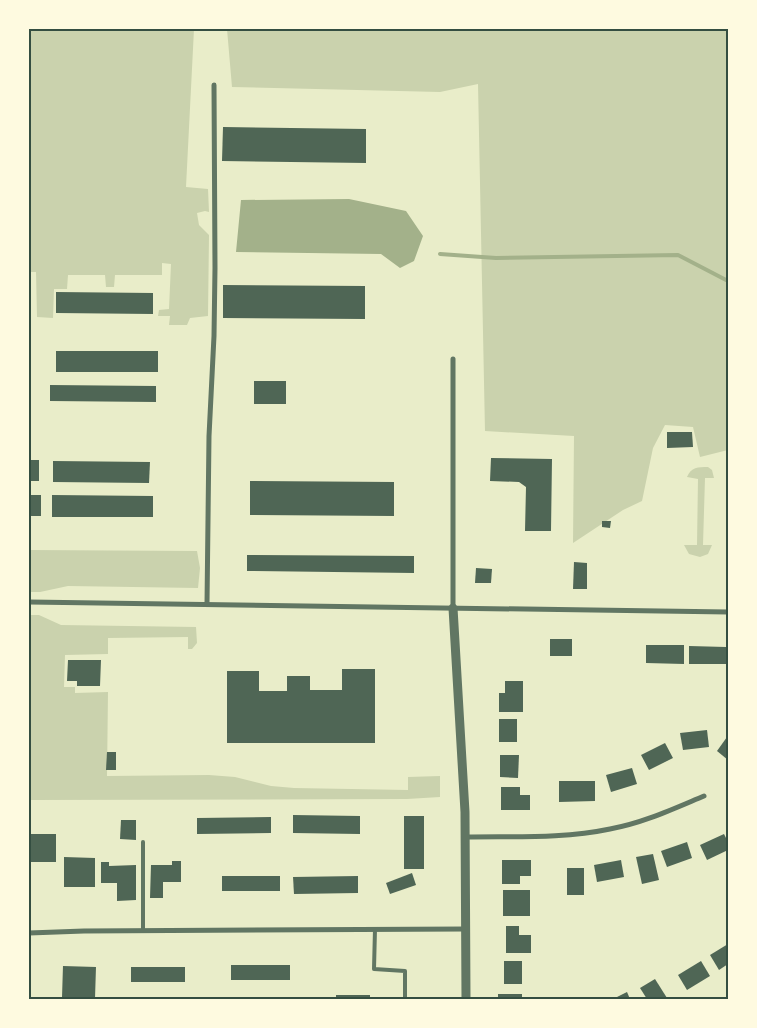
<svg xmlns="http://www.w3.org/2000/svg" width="757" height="1028" font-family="'Archivo Narrow',sans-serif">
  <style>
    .green { fill: #cad2ad }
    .water { fill: #a3b18a }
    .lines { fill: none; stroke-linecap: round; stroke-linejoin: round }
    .stream { stroke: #a3b18a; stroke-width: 4 }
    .building { fill: #4f6655 }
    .service { stroke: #617663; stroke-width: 4 }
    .minor { stroke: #617663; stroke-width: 5 }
    .tertiary { stroke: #617663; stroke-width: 9 }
    .neatline { fill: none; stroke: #344e41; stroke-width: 2 }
  </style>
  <rect width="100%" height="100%" fill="#e9edc9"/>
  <!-- green -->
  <g class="green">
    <polygon points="29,29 194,29 186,187 208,189 209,212 205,211 197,213 199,225 209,235 208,316 190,318 187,325 169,325 170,316 158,316 159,310 169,309 171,264 162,263 162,275 115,275 114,287 106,287 105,275 68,275 67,289 54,289 53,318 37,317 36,272 29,272"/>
    <polygon points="227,29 728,29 728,450 700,457 693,427 665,425 653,448 642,501 623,510 573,543 574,436 485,431 478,84 440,92 232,87"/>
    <path d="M 708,467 L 712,470 L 714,478 L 705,478 L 703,545 L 712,545 L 708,554 L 700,557 L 689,554 L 684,545 L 697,545 L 698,479 L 687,477 C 691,467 698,467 708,467 Z"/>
    <polygon points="29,550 197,551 200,568 198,588 68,586 40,592 29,592"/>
    <polygon points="29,615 39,615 61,625 196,627 197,643 192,649 188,649 188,637 108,638 108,654 65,655 64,687 75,687 75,693 108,692 107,776 209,775 235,777 271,786 294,788 408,790 408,777 440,776 440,797 407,799 29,800"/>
  </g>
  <!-- water -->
  <polygon class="water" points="349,199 406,211 423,236 414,261 400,268 381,254 236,252 241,200"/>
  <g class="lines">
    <!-- stream -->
    <polyline class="stream" points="440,254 496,258 678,255 728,281"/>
  </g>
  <!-- building -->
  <g class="building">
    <polygon points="223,127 366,129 366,163 222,161"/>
    <polygon points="223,285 365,286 365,319 223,318"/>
    <polygon points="56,292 153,293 153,314 56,313"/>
    <rect x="56" y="351" width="102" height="21"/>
    <rect x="254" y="381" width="32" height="23"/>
    <polygon points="50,385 156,386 156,402 50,401"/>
    <polygon points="667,432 692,432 693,447 667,448"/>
    <polygon points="491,458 552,459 551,531 525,531 526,487 519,482 490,481"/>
    <rect x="29" y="460" width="10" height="21"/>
    <polygon points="53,461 150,462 149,483 53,482"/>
    <polygon points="250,481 394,482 394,516 250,515"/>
    <rect x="29" y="495" width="12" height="21"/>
    <polygon points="52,495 153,496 153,517 52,517"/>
    <polygon points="602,521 611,521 610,528 602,527"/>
    <polygon points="247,555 414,556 414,573 247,571"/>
    <polygon points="574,562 587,563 587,589 573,589"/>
    <polygon points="476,568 492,569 491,583 475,583"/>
    <rect x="550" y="639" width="22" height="17"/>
    <polygon points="646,645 684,645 684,664 646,663"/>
    <polygon points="689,646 726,647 726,664 689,664"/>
    <polygon points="68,660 101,660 100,686 77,686 77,681 67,681"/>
    <polygon points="342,669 375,669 375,743 227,743 227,671 259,671 259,691 287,691 287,676 310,676 310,690 342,690"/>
    <polygon points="505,681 523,681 523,712 499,712 499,693 505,693"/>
    <rect x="499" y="719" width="18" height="23"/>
    <polygon points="707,730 709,747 683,750 680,733"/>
    <polygon points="727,737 728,738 728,760 717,751"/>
    <polygon points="665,743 673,758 649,770 641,755"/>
    <polygon points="107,752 116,752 116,770 106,770"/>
    <polygon points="500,755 519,755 518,778 500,777"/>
    <polygon points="632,768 637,784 611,792 606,775"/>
    <polygon points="559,781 595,781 595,801 559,802"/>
    <polygon points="501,787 520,787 520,795 530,795 530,810 501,810"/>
    <polygon points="293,815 360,816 360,834 293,833"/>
    <rect x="404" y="816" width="20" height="53"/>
    <polygon points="271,817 271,833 197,834 197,818"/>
    <polygon points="121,820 136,820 136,840 120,839"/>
    <rect x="29" y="834" width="27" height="28"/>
    <polygon points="724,834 728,842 728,850 707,860 700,845"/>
    <polygon points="687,842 692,858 667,867 661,851"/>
    <polygon points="653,854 659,880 642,884 636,857"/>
    <polygon points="64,857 95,858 95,887 64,887"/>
    <polygon points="502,860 531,860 531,876 520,876 520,884 502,884"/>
    <polygon points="621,860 624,877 597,882 594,865"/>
    <polygon points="172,861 181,861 181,882 163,882 163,898 150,898 151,865 172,865"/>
    <polygon points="101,862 109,862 109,866 136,865 136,900 117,901 117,883 101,883"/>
    <rect x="567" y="868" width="17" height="27"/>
    <polygon points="412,873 416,885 390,894 386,883"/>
    <rect x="222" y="876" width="58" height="15"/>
    <polygon points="358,876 358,893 294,894 293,877"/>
    <rect x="503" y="890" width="27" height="26"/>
    <polygon points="506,926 519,926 519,935 531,935 531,953 506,953"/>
    <polygon points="728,944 728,964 719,970 710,955"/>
    <rect x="504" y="961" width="18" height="23"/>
    <polygon points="701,961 710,976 687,990 678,975"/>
    <rect x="231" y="965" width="59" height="15"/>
    <polygon points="63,966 96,967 95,998 62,997"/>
    <rect x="131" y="967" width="54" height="15"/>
    <polygon points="655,979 667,998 665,999 647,999 640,988"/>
    <polygon points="627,992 630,999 618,999 617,997"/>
    <rect x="498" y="994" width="24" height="5"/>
    <rect x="336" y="995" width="34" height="4"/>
  </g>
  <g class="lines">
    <!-- service -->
    <g class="service">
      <polyline points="143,842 143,931"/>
      <polyline points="375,929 374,969 405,971 405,999"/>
    </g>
    <!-- minor -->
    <g class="minor">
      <polyline points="29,602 728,612"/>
      <polyline points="207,604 209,436 214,336 215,268 214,85"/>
      <polyline points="453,608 453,359"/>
      <path d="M 465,837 C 513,836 563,839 610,829 C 643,823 673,809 704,796"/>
      <polyline points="29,933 84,931 466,929"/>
    </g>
    <!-- tertiary -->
    <polyline class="tertiary" points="453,608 465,812 466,999"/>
  </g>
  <!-- border -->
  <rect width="757" height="1028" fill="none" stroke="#fefae0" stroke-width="60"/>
  <rect x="30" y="30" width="697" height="968" class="neatline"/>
</svg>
